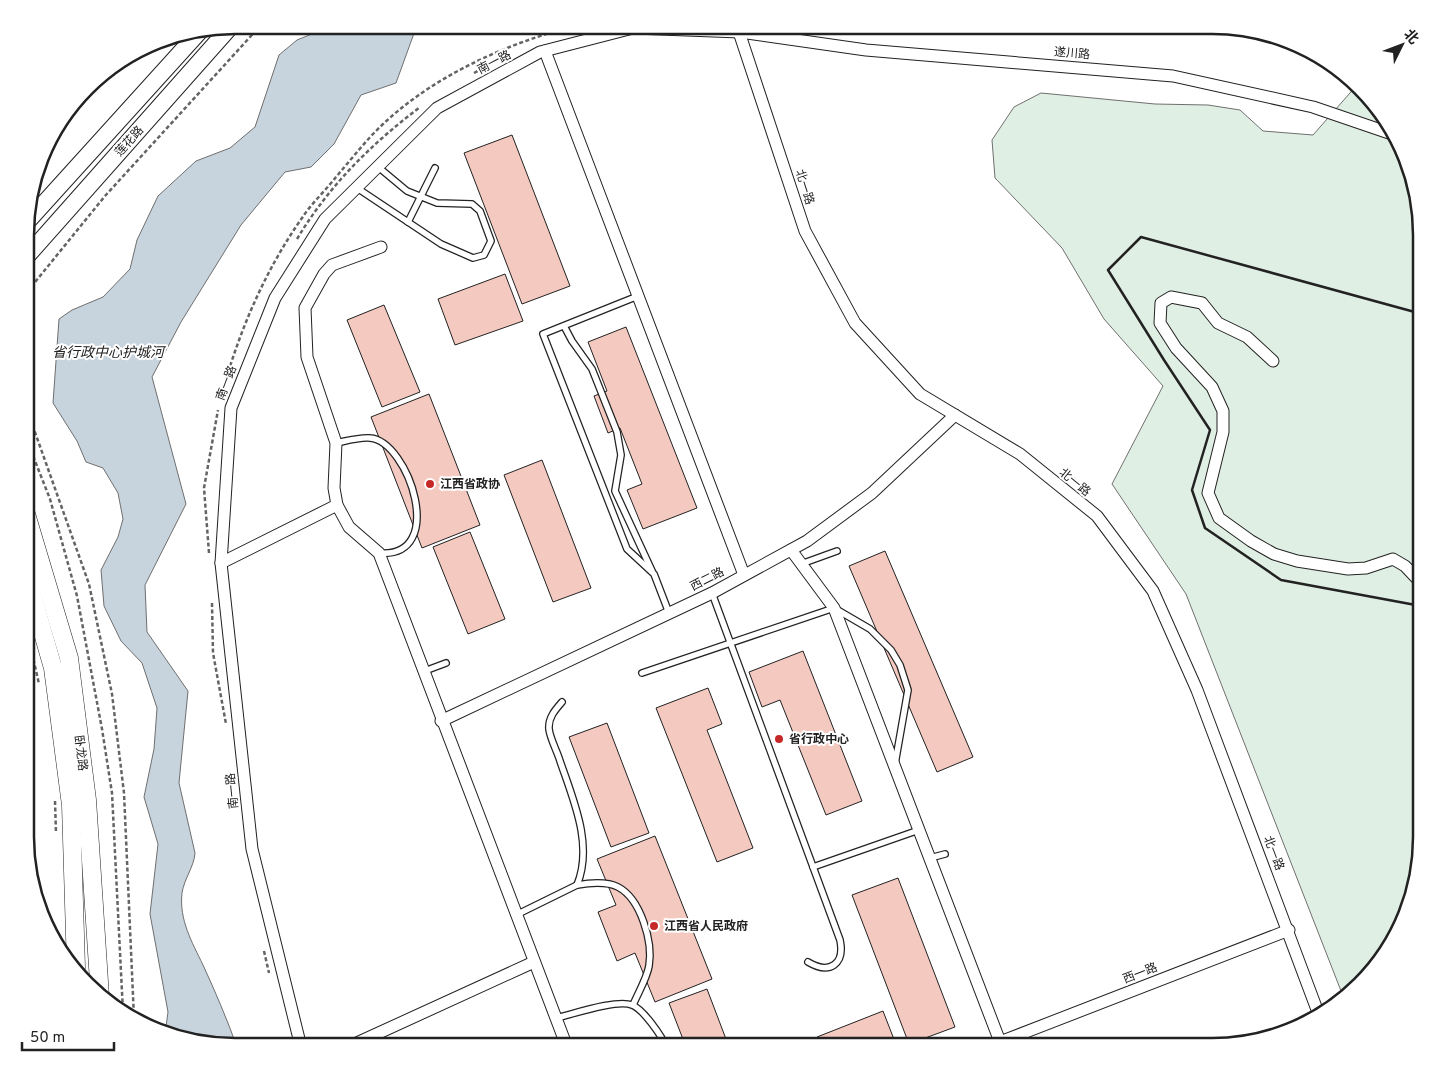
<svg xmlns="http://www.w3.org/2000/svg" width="1447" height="1072" font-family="Overpass,'Noto Sans SC',sans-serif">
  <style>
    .green { fill: #e0efe3; stroke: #6f6f6f }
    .water { fill: #c7d3dd; stroke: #6f6f6f }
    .building { fill: #f3c9c0; stroke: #222 }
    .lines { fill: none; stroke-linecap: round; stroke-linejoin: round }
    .lane-casing { stroke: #222; stroke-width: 8 }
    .street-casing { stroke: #222; stroke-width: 13 }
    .secondary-casing { stroke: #222; stroke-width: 18 }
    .primary-casing { stroke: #222; stroke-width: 19 }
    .path { stroke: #646464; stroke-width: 2.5; stroke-dasharray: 4 2.5; stroke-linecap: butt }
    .lane { stroke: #fff; stroke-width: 5.5 }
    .street { stroke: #fff; stroke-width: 11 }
    .secondary { stroke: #fff; stroke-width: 16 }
    .primary { stroke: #fff; stroke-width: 18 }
    .wall { stroke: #222; stroke-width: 2.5 }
    .poi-dot { fill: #c62828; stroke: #fff; stroke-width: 2 }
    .labels { text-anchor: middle; stroke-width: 4; stroke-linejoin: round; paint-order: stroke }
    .street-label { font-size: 12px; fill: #222; stroke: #fff }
    .poi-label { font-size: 12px; font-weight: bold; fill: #222; stroke: #fff; text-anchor: start }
    .water-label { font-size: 14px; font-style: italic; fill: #222; stroke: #fff }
    .rim { fill: none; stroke: #222; stroke-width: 2.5 }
  </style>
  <rect width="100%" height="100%" fill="#fff"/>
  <!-- green -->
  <polygon class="green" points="1357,85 1401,142 1422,234 1422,851 1406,918 1370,975 1343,996 1186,594 1112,484 1163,386 1104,319 1062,248 995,178 992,140 1014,107 1041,93 1155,104 1208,105 1240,110 1263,131 1313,135"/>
  <!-- water -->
  <g class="water">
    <path d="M 334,25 L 417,25 L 396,83 L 361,95 L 334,144 L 311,167 L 285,172 L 241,225 L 181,322 L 152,377 L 186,504 L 145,585 L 147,632 L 188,691 L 179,783 L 195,853 C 194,867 184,879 182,893 C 179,920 192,942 203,965 C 215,991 227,1019 237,1047 L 221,1047 L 165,1034 L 168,1012 L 150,914 L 158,844 L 144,797 L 154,749 L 157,708 L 142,663 L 121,641 L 104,606 L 101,570 L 118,537 L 123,519 L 118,493 L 103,468 L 86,462 L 77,441 L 53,403 L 59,319 L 72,310 L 103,297 L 130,269 L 137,240 L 158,196 L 196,161 L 230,148 L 255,127 L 279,55 L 297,40 Z"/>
    <polygon points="817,25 968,25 947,33"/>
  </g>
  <!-- building -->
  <g class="building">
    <polygon points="512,135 570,286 522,304 464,153"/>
    <polygon points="505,274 523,321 455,345 438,299"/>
    <polygon points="384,305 420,392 382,407 347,320"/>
    <polygon points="626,327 697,508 643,529 627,490 642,484 620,428 608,433 594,396 607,391 588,342"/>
    <polygon points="429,394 480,525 422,548 371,417"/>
    <polygon points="542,460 591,588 553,602 504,475"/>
    <polygon points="470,532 505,619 468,634 433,547"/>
    <polygon points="885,551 973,757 937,772 849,566"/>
    <polygon points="803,651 862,801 826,815 780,700 762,707 749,672"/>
    <polygon points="708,688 722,724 707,730 753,848 717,862 656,708"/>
    <polygon points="607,723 649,833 611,847 569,737"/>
    <polygon points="655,836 712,979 655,1002 635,953 617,961 598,912 616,905 597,859"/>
    <polygon points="898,878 955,1027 909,1044 852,895"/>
    <polygon points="707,989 729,1047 686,1047 669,1003"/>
    <polygon points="883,1011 897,1047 821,1047 817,1037"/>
  </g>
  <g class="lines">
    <defs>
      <g id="lane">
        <polyline points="357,188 441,244 473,258 484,255 491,241 480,211 472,204 437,203 407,191 377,166"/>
        <polyline points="408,222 435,168"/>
        <polyline points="638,296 543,334 627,549 654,574 669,613"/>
        <polyline points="564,326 572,341 592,369 617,432 621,455 615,491 652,571"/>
        <path d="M 336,443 C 346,441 360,437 370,438 C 409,441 448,559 379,553"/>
        <polyline points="801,564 837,551"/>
        <path d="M 712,593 L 840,940 C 845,964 830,975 808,962"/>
        <polyline points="422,672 446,663"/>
        <polyline points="642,673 834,608 870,629 891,650 900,665 908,690 895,764"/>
        <polyline points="930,858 945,854"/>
        <polyline points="813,867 919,830"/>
        <path d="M 577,885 C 589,883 606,881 618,887 C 641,899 653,942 649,966 C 647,978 638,993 633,1005"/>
        <path d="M 516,915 L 577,885 C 594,844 572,797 559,758 C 556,749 550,738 549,729 C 548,718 555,710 562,702"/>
        <path d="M 556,1018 C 573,1014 617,999 632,1005 C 643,1009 662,1036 666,1047"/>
      </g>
      <g id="street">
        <polyline points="737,26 805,231 855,323 920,394 1020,454 1097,516 1153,591 1197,690 1319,1015"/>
        <polyline points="545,51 744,575"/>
        <polyline points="381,247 332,265 324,274 305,308 307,357 336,443 334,488 337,505 349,527 379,553 567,1047"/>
        <polyline points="1273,361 1247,337 1218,323 1202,303 1171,297 1161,303 1160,323 1176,348 1212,387 1223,411 1223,432 1208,493 1219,518 1251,541 1274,554 1297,561 1348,569 1366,568 1393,559 1405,566 1422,584"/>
        <polyline points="791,550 834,608 1002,1047"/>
        <polyline points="221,563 337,505"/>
        <polyline points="441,721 712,593 807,541 872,493 955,415"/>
        <polyline points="1000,1042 1289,930"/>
        <polyline points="301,1047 252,849 221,563 231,408 275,298 325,219 437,108 540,52 633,28 740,32 866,50 1173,76 1313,107 1395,135"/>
        <polyline points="348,1047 534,962"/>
      </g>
      <g id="secondary">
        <polyline points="27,222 200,31"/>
        <polyline points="27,256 232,25"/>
      </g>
      <g id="primary">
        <polyline points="26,514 69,658 87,800 100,997"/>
        <polyline points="26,574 53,668 71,805 76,968"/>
      </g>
    </defs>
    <!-- lane casing -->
    <use href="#lane" class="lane-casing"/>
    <!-- street casing -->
    <use href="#street" class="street-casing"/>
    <!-- secondary casing -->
    <use href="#secondary" class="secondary-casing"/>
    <!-- primary casing -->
    <use href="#primary" class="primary-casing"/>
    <!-- path -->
    <g class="path">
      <polyline points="246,30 251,25"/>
      <polyline points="474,73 487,66"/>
      <path d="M 297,239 C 328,187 371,144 419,108"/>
      <polyline points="27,275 32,269"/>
      <polyline points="27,292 105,196 261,25"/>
      <path d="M 221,397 C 238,334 264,272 302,218 C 311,204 325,191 336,177 C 348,163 360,148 373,134 C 427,78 504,44 578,25"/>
      <polyline points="26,407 89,584 112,694 124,793 134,1018"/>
      <polyline points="26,438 50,499 77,596 102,729 112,793 123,1012"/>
      <polyline points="209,553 204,488 218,410"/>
      <polyline points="212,603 213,653 226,724"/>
      <polyline points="32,653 39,684"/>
      <polyline points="55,801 56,833"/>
      <polyline points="264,951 269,973"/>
    </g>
    <!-- lane -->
    <use href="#lane" class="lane"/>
    <!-- street -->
    <use href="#street" class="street"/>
    <!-- secondary -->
    <use href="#secondary" class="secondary"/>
    <!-- primary -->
    <use href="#primary" class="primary"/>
    <!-- wall -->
    <polyline class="wall" points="1422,611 1421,606 1281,580 1205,528 1192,490 1210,430 1164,360 1108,270 1141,237 1422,314"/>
  </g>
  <!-- markers -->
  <g class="poi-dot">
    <circle cx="430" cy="484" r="5"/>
    <circle cx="779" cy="739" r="5"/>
    <circle cx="654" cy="926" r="5"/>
  </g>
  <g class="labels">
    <!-- street labels -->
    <g class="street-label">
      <text transform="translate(1072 53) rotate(5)" y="4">遂川路</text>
      <text transform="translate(494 62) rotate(-28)" y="4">南一路</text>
      <text transform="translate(129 141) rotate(-48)" y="4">莲花路</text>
      <text transform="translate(805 187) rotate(72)" y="4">北一路</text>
      <text transform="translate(226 383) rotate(-69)" y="4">南一路</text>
      <text transform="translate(1075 482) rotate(39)" y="4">北一路</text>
      <text transform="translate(707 579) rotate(-27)" y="4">西二路</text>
      <text transform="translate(81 753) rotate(83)" y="4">卧龙路</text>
      <text transform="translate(232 791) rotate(-96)" y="4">南一路</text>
      <text transform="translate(1274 853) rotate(69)" y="4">北一路</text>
      <text transform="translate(1140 973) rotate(-21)" y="4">西一路</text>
    </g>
    <!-- poi labels -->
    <g class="poi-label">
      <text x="440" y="488">江西省政协</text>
      <text x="789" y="743">省行政中心</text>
      <text x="664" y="930">江西省人民政府</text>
    </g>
    <!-- water labels -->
    <g class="water-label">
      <text x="108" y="357">省行政中心护城河</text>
    </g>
  </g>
  <!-- crop -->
  <path d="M0 0H1447V1072H0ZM235 34H1212A201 201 0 0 1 1413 235V837A201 201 0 0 1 1212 1038H235A201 201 0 0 1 34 837V235A201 201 0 0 1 235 34Z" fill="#fff" fill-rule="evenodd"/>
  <path class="rim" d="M235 34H1212A201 201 0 0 1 1413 235V837A201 201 0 0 1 1212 1038H235A201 201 0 0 1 34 837V235A201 201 0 0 1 235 34Z"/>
  <!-- north arrow -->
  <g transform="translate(1402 45) rotate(48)" stroke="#ffffff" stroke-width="4" paint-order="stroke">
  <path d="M0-4L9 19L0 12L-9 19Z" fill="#222222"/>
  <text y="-8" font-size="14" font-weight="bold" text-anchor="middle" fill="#222222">北</text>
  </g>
  <!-- scale -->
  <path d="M22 1042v8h92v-8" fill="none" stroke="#222222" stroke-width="2.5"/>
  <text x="30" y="1042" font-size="15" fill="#222222" stroke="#ffffff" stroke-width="4" paint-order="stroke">50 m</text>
</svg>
